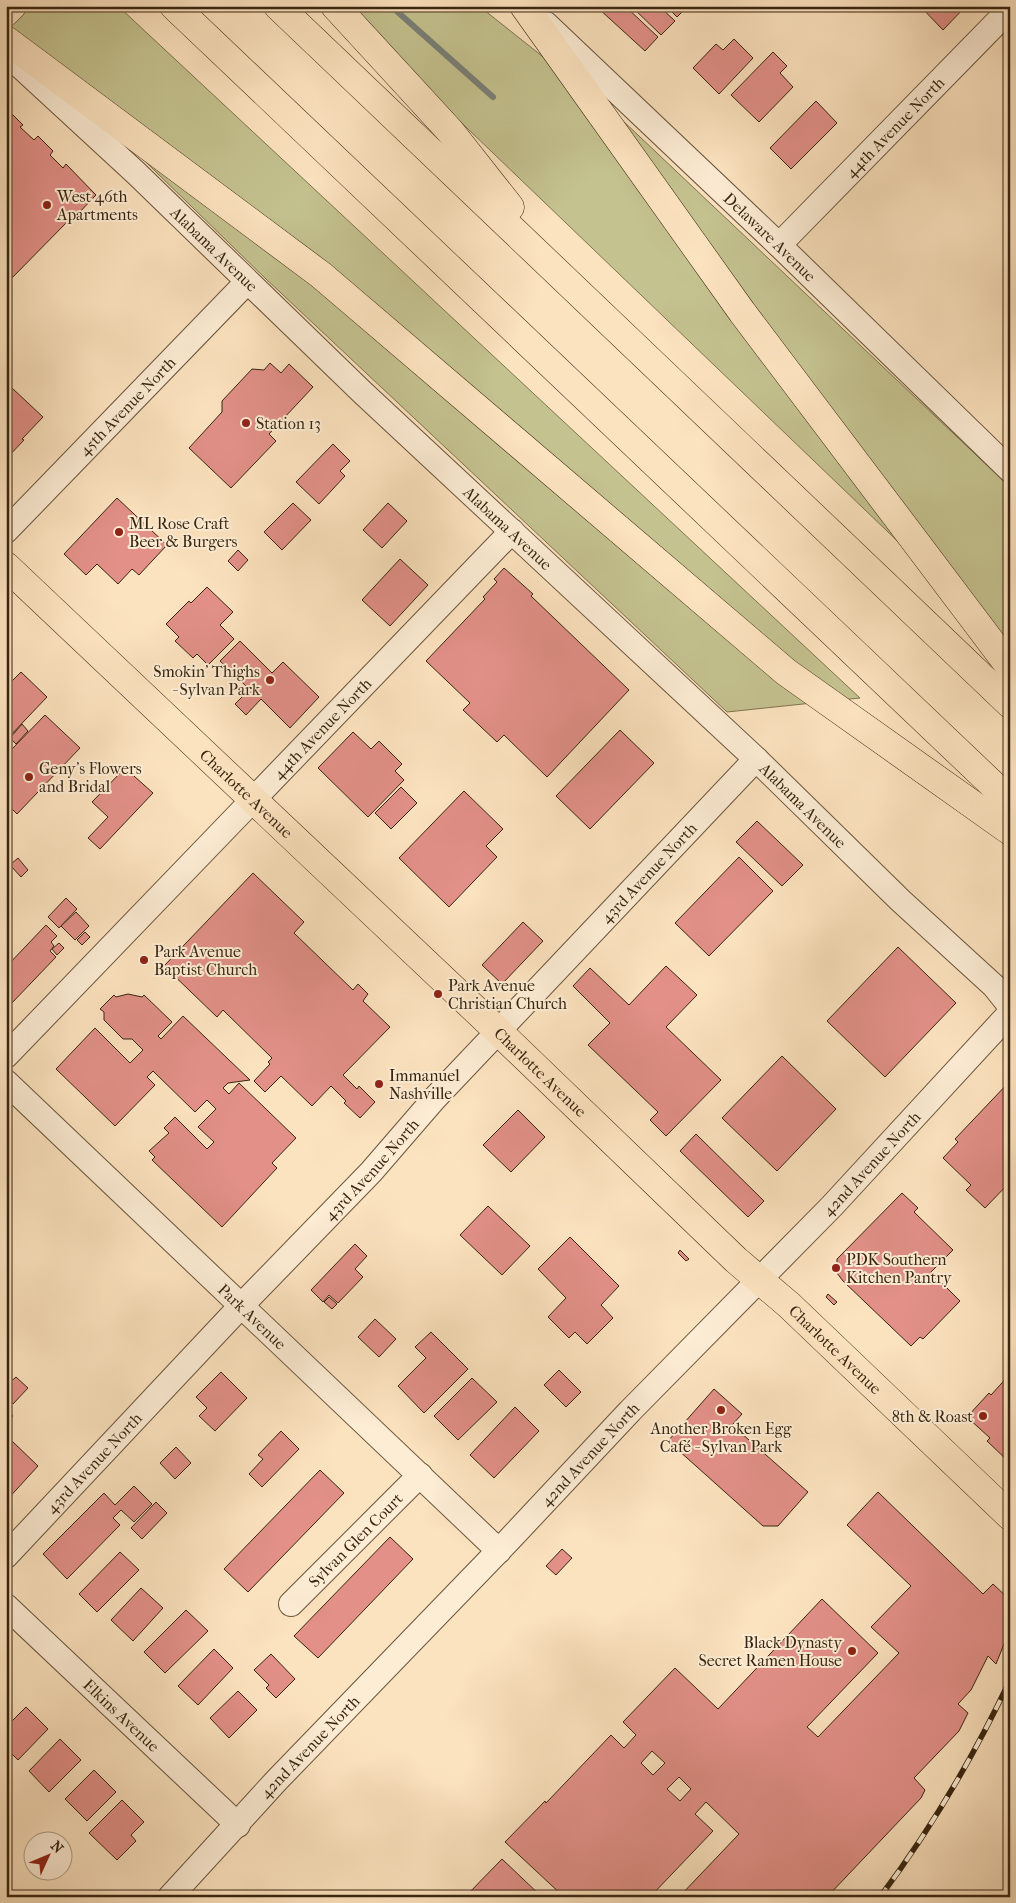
<svg xmlns="http://www.w3.org/2000/svg" width="1016" height="1903" font-family="'IM FELL French Canon',serif">
  <style>
    .green { fill: #c4c28f; stroke: #7e7450 }
    .lines { fill: none; stroke-linecap: round; stroke-linejoin: round }
    .stream { stroke: #788077; stroke-width: 6 }
    .building { fill: #e29088; stroke: #382510; fill-rule: evenodd }
    .minor-casing { stroke: #69543c; stroke-width: 26 }
    .major-casing { stroke: #382510; stroke-width: 29 }
    .highway-casing { stroke: #382510; stroke-width: 29 }
    .minor { stroke: #fdedd5; stroke-width: 24 }
    .major { stroke: #fce3bf; stroke-width: 28 }
    .highway { stroke: #fce3bf; stroke-width: 28 }
    .rail-casing { stroke: #382510; stroke-width: 5.5 }
    .rail { stroke: #fdedd5; stroke-width: 4; stroke-dasharray: 11; stroke-linecap: butt }
    .poi-dot { fill: #8f2418; stroke: #fdedd5; stroke-width: 2 }
    .labels { text-anchor: middle; stroke-width: 4; stroke-linejoin: round; paint-order: stroke }
    .street-label { font-size: 16px; fill: #382510; stroke: #fdedd5 }
    .poi-label { font-size: 16px; fill: #382510; stroke: #fdedd5; text-anchor: start }
  </style>
  <rect width="100%" height="100%" fill="#fce3bf"/>
  <filter id="stains"><feTurbulence type="fractalNoise" baseFrequency=".004" numOctaves="4"/><feColorMatrix values="0 0 0 0 .2 0 0 0 0 .09 0 0 0 0 .02 0 0 0 .5 -.17"/></filter>
  <radialGradient id="worn" r=".72"><stop offset=".6" stop-color="#630" stop-opacity="0"/><stop offset="1" stop-color="#630" stop-opacity=".3"/></radialGradient>
  <!-- green -->
  <g class="green">
    <polygon points="6,6 118,6 860,698 727,712 266,279 6,26"/>
    <polygon points="353,6 479,6 620,118 1010,487 1010,649 444,106"/>
  </g>
  <g class="lines">
    <!-- stream -->
    <polyline class="stream" points="391,6 493,97"/>
  </g>
  <!-- building -->
  <g class="building">
    <polygon points="600,6 625,6 658,37 645,51 598,8"/>
    <polygon points="631,6 659,6 675,21 661,35"/>
    <polygon points="666,6 688,6 677,17"/>
    <polygon points="920,6 966,6 943,30"/>
    <polygon points="734,39 753,58 719,94 693,68 716,44 723,50"/>
    <polygon points="773,52 787,66 780,73 793,87 759,122 731,95"/>
    <polygon points="816,101 837,123 791,169 770,148"/>
    <polygon points="6,108 23,125 20,127 34,140 38,136 53,151 50,155 63,168 66,164 96,195 74,218 69,214 67,216 70,219 6,284"/>
    <polygon points="270,363 281,373 289,364 313,387 269,434 276,441 231,488 189,448 222,412 222,401 252,369 264,370"/>
    <polygon points="12,388 43,417 22,439 24,440 6,459 6,394"/>
    <polygon points="333,444 350,461 340,471 345,476 319,504 296,482"/>
    <polygon points="117,498 167,545 139,575 132,569 118,584 97,564 86,575 64,554"/>
    <polygon points="293,503 311,520 282,550 264,532"/>
    <polygon points="388,503 407,521 382,548 363,530"/>
    <polygon points="238,550 248,560 238,571 228,561"/>
    <polygon points="400,559 428,585 390,626 362,600"/>
    <polygon points="504,568 533,594 531,596 629,690 547,777 504,735 497,742 463,710 470,703 426,661 485,599 483,597 497,582 494,579"/>
    <polygon points="207,587 233,612 220,625 234,639 208,665 197,654 193,658 175,641 179,637 166,624 189,601 191,603"/>
    <polygon points="240,641 272,673 283,662 319,697 290,728 261,699 246,715 235,704 247,692 245,690 247,687 220,661"/>
    <polygon points="21,672 47,697 8,738 6,737 6,683 10,683"/>
    <polygon points="45,715 80,748 17,814 6,803 6,745 11,750"/>
    <polygon points="22,724 28,731 16,744 10,738"/>
    <polygon points="620,730 654,763 590,829 556,796"/>
    <polygon points="353,732 371,749 379,741 402,764 395,771 404,780 368,817 318,768"/>
    <polygon points="125,768 153,793 100,849 88,838 108,817 92,802"/>
    <polygon points="401,787 417,803 391,829 375,813"/>
    <polygon points="464,791 503,829 486,846 497,857 449,907 399,858"/>
    <polygon points="757,821 803,865 782,886 736,842"/>
    <polygon points="739,857 773,891 709,956 675,923"/>
    <polygon points="18,858 28,870 21,877 10,865"/>
    <polygon points="253,873 304,922 294,933 353,990 358,984 368,994 363,1001 390,1027 343,1075 357,1089 359,1086 375,1102 360,1118 344,1103 346,1101 331,1086 312,1106 281,1076 265,1092 254,1081 270,1064 268,1062 272,1058 223,1010 217,1017 164,966"/>
    <polygon points="66,898 77,909 59,928 48,917"/>
    <polygon points="76,912 89,926 75,940 61,926"/>
    <polygon points="523,922 543,941 502,984 482,965"/>
    <polygon points="46,925 57,936 51,942 54,946 50,951 56,957 9,1006 6,1003 6,967"/>
    <polygon points="85,932 90,937 82,945 77,940"/>
    <polygon points="59,943 64,948 57,955 52,949"/>
    <polygon points="898,947 956,1003 885,1077 827,1021"/>
    <polygon points="666,966 697,995 666,1027 721,1080 666,1136 650,1120 658,1112 588,1045 610,1023 573,986 590,968 629,1005"/>
    <polygon points="128,994 142,997 144,995 172,1022 158,1036 161,1039 183,1016 250,1080 228,1083 223,1088 229,1094 239,1083 296,1138 272,1163 277,1168 222,1227 152,1160 155,1157 149,1151 169,1133 164,1128 175,1117 207,1149 214,1142 198,1127 216,1109 207,1100 195,1112 153,1071 147,1077 155,1085 115,1126 56,1069 95,1028 130,1063 143,1050 132,1039 123,1039 104,1020 104,1012 100,1009 114,995 116,997"/>
    <polygon points="782,1056 836,1109 777,1171 722,1118"/>
    <polygon points="1010,1081 1010,1184 1009,1183 985,1208 966,1190 971,1185 943,1158 958,1142 955,1139"/>
    <polygon points="518,1110 545,1137 511,1172 483,1145"/>
    <polygon points="696,1134 764,1201 748,1217 680,1151"/>
    <polygon points="902,1193 918,1208 914,1212 953,1250 931,1272 960,1301 923,1339 920,1337 911,1346 843,1281 837,1273 837,1259"/>
    <polygon points="488,1206 530,1246 502,1275 460,1235"/>
    <polygon points="570,1237 619,1286 601,1305 613,1318 587,1344 575,1332 569,1338 548,1317 566,1298 538,1269"/>
    <polygon points="355,1244 367,1256 355,1269 363,1277 338,1303 329,1295 323,1302 311,1290"/>
    <polygon points="680,1250 689,1259 686,1261 678,1253"/>
    <polygon points="828,1294 837,1302 834,1305 826,1297"/>
    <polygon points="329,1297 337,1304 332,1309 324,1302"/>
    <polygon points="375,1319 396,1339 379,1357 358,1337"/>
    <polygon points="431,1332 468,1369 424,1413 398,1386 426,1358 415,1347"/>
    <polygon points="559,1370 581,1392 566,1407 544,1385"/>
    <polygon points="221,1372 247,1398 215,1431 199,1416 207,1408 196,1397"/>
    <polygon points="1010,1374 1010,1461 1009,1462 987,1441 990,1438 967,1417 989,1393 991,1395"/>
    <polygon points="16,1377 28,1388 13,1404 6,1398 6,1386"/>
    <polygon points="472,1378 497,1402 458,1440 434,1416"/>
    <polygon points="714,1389 742,1414 732,1425 808,1492 778,1526 763,1526 668,1441"/>
    <polygon points="515,1407 539,1431 494,1478 470,1455"/>
    <polygon points="6,1409 13,1416 6,1422"/>
    <polygon points="281,1431 299,1449 262,1487 249,1474 263,1459 258,1455"/>
    <polygon points="12,1441 38,1466 6,1501 6,1448"/>
    <polygon points="176,1447 191,1463 175,1479 160,1463"/>
    <polygon points="320,1470 344,1493 248,1592 224,1569"/>
    <polygon points="134,1486 152,1504 134,1522 121,1510 113,1518 120,1525 67,1579 43,1554 104,1493 115,1505"/>
    <path d="M 878,1492 L 983,1594 L 993,1584 L 1010,1600 L 1010,1608 L 1004,1614 L 1010,1619 L 1010,1635 L 1006,1639 L 996,1664 L 988,1656 L 971,1690 L 958,1704 L 968,1713 L 959,1731 L 914,1778 L 925,1790 L 921,1798 L 827,1897 L 679,1897 L 739,1834 L 706,1802 L 695,1814 L 713,1831 L 650,1897 L 564,1897 L 505,1842 L 545,1801 L 546,1803 L 611,1735 L 624,1748 L 636,1735 L 623,1722 L 675,1668 L 718,1709 L 822,1599 L 878,1653 L 807,1727 L 818,1737 L 899,1653 L 871,1627 L 911,1586 L 847,1525 ZM 652,1751 L 665,1763 L 653,1775 L 641,1763 ZM 679,1777 L 691,1789 L 680,1801 L 667,1789 Z"/>
    <polygon points="156,1502 167,1513 142,1539 131,1528"/>
    <polygon points="390,1537 413,1559 318,1658 294,1636"/>
    <polygon points="562,1549 572,1558 556,1575 546,1566"/>
    <polygon points="120,1552 139,1570 97,1612 79,1594"/>
    <polygon points="141,1588 163,1608 133,1641 111,1620"/>
    <polygon points="186,1610 208,1631 165,1673 144,1652"/>
    <polygon points="214,1649 233,1668 198,1705 178,1686"/>
    <polygon points="271,1654 295,1679 276,1698 266,1688 269,1685 254,1670"/>
    <polygon points="238,1691 257,1710 229,1738 210,1718"/>
    <polygon points="26,1707 48,1729 18,1760 6,1748 6,1727"/>
    <polygon points="60,1739 81,1760 49,1792 29,1771"/>
    <polygon points="94,1770 116,1792 87,1821 65,1799"/>
    <polygon points="122,1800 144,1822 131,1835 136,1841 117,1860 89,1833"/>
    <polygon points="502,1859 542,1897 465,1897"/>
  </g>
  <g class="lines">
    <defs>
      <g id="minor">
        <path id="s1" d="M 546,24 L 779,245 L 1010,470"/>
        <path id="s2" d="M 6,49 L 20,66 L 136,173 L 362,392 L 756,759 L 901,901 L 994,986 L 1010,1006"/>
        <path id="s3" d="M 779,245 L 1010,9"/>
        <path id="s4" d="M 6,531 L 247,282"/>
        <path id="s5" d="M 6,1056 L 512,531"/>
        <path id="s6" d="M 6,1082 L 499,1551"/>
        <path id="s7" d="M 6,1556 L 241,1306 L 371,1172 L 435,1098 L 756,759"/>
        <path id="s8" d="M 291,1604 L 420,1475"/>
        <path id="s9" d="M 6,1606 L 238,1825"/>
        <path id="s10" d="M 170,1897 L 277,1780 L 509,1540 L 630,1411 L 832,1206 L 1010,1013"/>
      </g>
      <g id="major">
        <polyline points="6,12 12,6"/>
        <path id="s11" d="M 6,566 L 499,1032 L 736,1260 L 789,1305 L 1010,1516"/>
      </g>
      <g id="highway">
        <polyline points="174,6 1010,801"/>
        <polyline points="278,6 1010,704"/>
        <polyline points="335,6 450,131 510,207"/>
        <polyline points="524,6 742,312 1010,667"/>
        <polyline points="6,40 321,275 786,672 1010,831"/>
      </g>
    </defs>
    <!-- minor casing -->
    <use href="#minor" class="minor-casing"/>
    <!-- major casing -->
    <use href="#major" class="major-casing"/>
    <!-- highway casing -->
    <use href="#highway" class="highway-casing"/>
    <!-- minor -->
    <use href="#minor" class="minor"/>
    <!-- major -->
    <use href="#major" class="major"/>
    <!-- highway -->
    <use href="#highway" class="highway"/>
    <defs>
      <path id="rail" d="M 880,1897 C 931,1829 974,1756 1010,1680"/>
    </defs>
    <!-- rail casing -->
    <use href="#rail" class="rail-casing"/>
    <!-- rail -->
    <use href="#rail" class="rail"/>
  </g>
  <!-- markers -->
  <g class="poi-dot">
    <circle cx="47" cy="205" r="5"/>
    <circle cx="246" cy="423" r="5"/>
    <circle cx="119" cy="532" r="5"/>
    <circle cx="270" cy="680" r="5"/>
    <circle cx="29" cy="777" r="5"/>
    <circle cx="144" cy="960" r="5"/>
    <circle cx="438" cy="994" r="5"/>
    <circle cx="379" cy="1084" r="5"/>
    <circle cx="836" cy="1268" r="5"/>
    <circle cx="721" cy="1410" r="5"/>
    <circle cx="983" cy="1416" r="5"/>
    <circle cx="852" cy="1651" r="5"/>
  </g>
  <g class="labels">
    <!-- street labels -->
    <g class="street-label">
      <text dy="6" stroke="none"><textPath href="#s3" startOffset="165">44th Avenue North</textPath></text>
      <text dy="6" stroke="none"><textPath href="#s1" startOffset="309">Delaware Avenue</textPath></text>
      <text dy="6" stroke="none"><textPath href="#s2" startOffset="289">Alabama Avenue</textPath></text>
      <text dy="6" stroke="none"><textPath href="#s4" startOffset="174">45th Avenue North</textPath></text>
      <text dy="6" stroke="none"><textPath href="#s2" startOffset="694">Alabama Avenue</textPath></text>
      <text dy="6" stroke="none"><textPath href="#s5" startOffset="455">44th Avenue North</textPath></text>
      <text dy="6" stroke="none"><textPath href="#s11" startOffset="331">Charlotte Avenue</textPath></text>
      <text dy="6" stroke="none"><textPath href="#s2" startOffset="1099">Alabama Avenue</textPath></text>
      <text dy="6" stroke="none"><textPath href="#s7" startOffset="938">43rd Avenue North</textPath></text>
      <text dy="6" stroke="none"><textPath href="#s11" startOffset="736">Charlotte Avenue</textPath></text>
      <text dy="6" stroke="none"><textPath href="#s10" startOffset="1015">42nd Avenue North</textPath></text>
      <text dy="6" stroke="none"><textPath href="#s7" startOffset="532">43rd Avenue North</textPath></text>
      <text dy="6" stroke="none"><textPath href="#s6" startOffset="340">Park Avenue</textPath></text>
      <text dy="6" stroke="none"><textPath href="#s11" startOffset="1141">Charlotte Avenue</textPath></text>
      <text dy="6" stroke="none"><textPath href="#s10" startOffset="610">42nd Avenue North</textPath></text>
      <text dy="6" stroke="none"><textPath href="#s7" startOffset="128">43rd Avenue North</textPath></text>
      <text dy="6" stroke="none"><textPath href="#s8" startOffset="91">Sylvan Glen Court</textPath></text>
      <text dy="6" stroke="none"><textPath href="#s9" startOffset="159">Elkins Avenue</textPath></text>
      <text dy="6" stroke="none"><textPath href="#s10" startOffset="205">42nd Avenue North</textPath></text>
    </g>
    <!-- poi labels -->
    <g class="poi-label">
      <text x="57" y="202">West 46th<tspan x="57" dy="18">Apartments</tspan></text>
      <text x="256" y="429">Station 13</text>
      <text x="129" y="529">ML Rose Craft<tspan x="129" dy="18">Beer &amp; Burgers</tspan></text>
      <text x="260" y="677" text-anchor="end">Smokin' Thighs<tspan x="260" dy="18">- Sylvan Park</tspan></text>
      <text x="39" y="774">Geny's Flowers<tspan x="39" dy="18">and Bridal</tspan></text>
      <text x="154" y="957">Park Avenue<tspan x="154" dy="18">Baptist Church</tspan></text>
      <text x="448" y="991">Park Avenue<tspan x="448" dy="18">Christian Church</tspan></text>
      <text x="389" y="1081">Immanuel<tspan x="389" dy="18">Nashville</tspan></text>
      <text x="846" y="1265">PDK Southern<tspan x="846" dy="18">Kitchen Pantry</tspan></text>
      <text x="973" y="1422" text-anchor="end">8th &amp; Roast</text>
      <text x="721" y="1434" text-anchor="middle">Another Broken Egg<tspan x="721" dy="18">Café - Sylvan Park</tspan></text>
      <text x="842" y="1648" text-anchor="end">Black Dynasty<tspan x="842" dy="18">Secret Ramen House</tspan></text>
    </g>
  </g>
  <!-- margin -->
  <rect width="1016" height="1903" fill="none" stroke="#fce3bf" stroke-width="25"/>
  <rect x="8" y="8" width="1001" height="1888" fill="none" stroke="#382510" stroke-width="2.5"/>
  <rect x="12" y="12" width="991" height="1878" fill="none" stroke="#382510"/>
  <!-- north arrow -->
  <g transform="translate(48 1856) rotate(46)"><circle r="24" fill="#fdedd5" stroke="#ae9d86"/>
  <path d="M0-4L9 19L0 12L-9 19Z" fill="#8f2418"/>
  <text y="-8" font-size="14" font-weight="bold" text-anchor="middle" fill="#382510">N</text>
  </g>
  <rect width="100%" height="100%" filter="url(#stains)"/>
  <rect width="100%" height="100%" fill="url(#worn)"/>
</svg>
